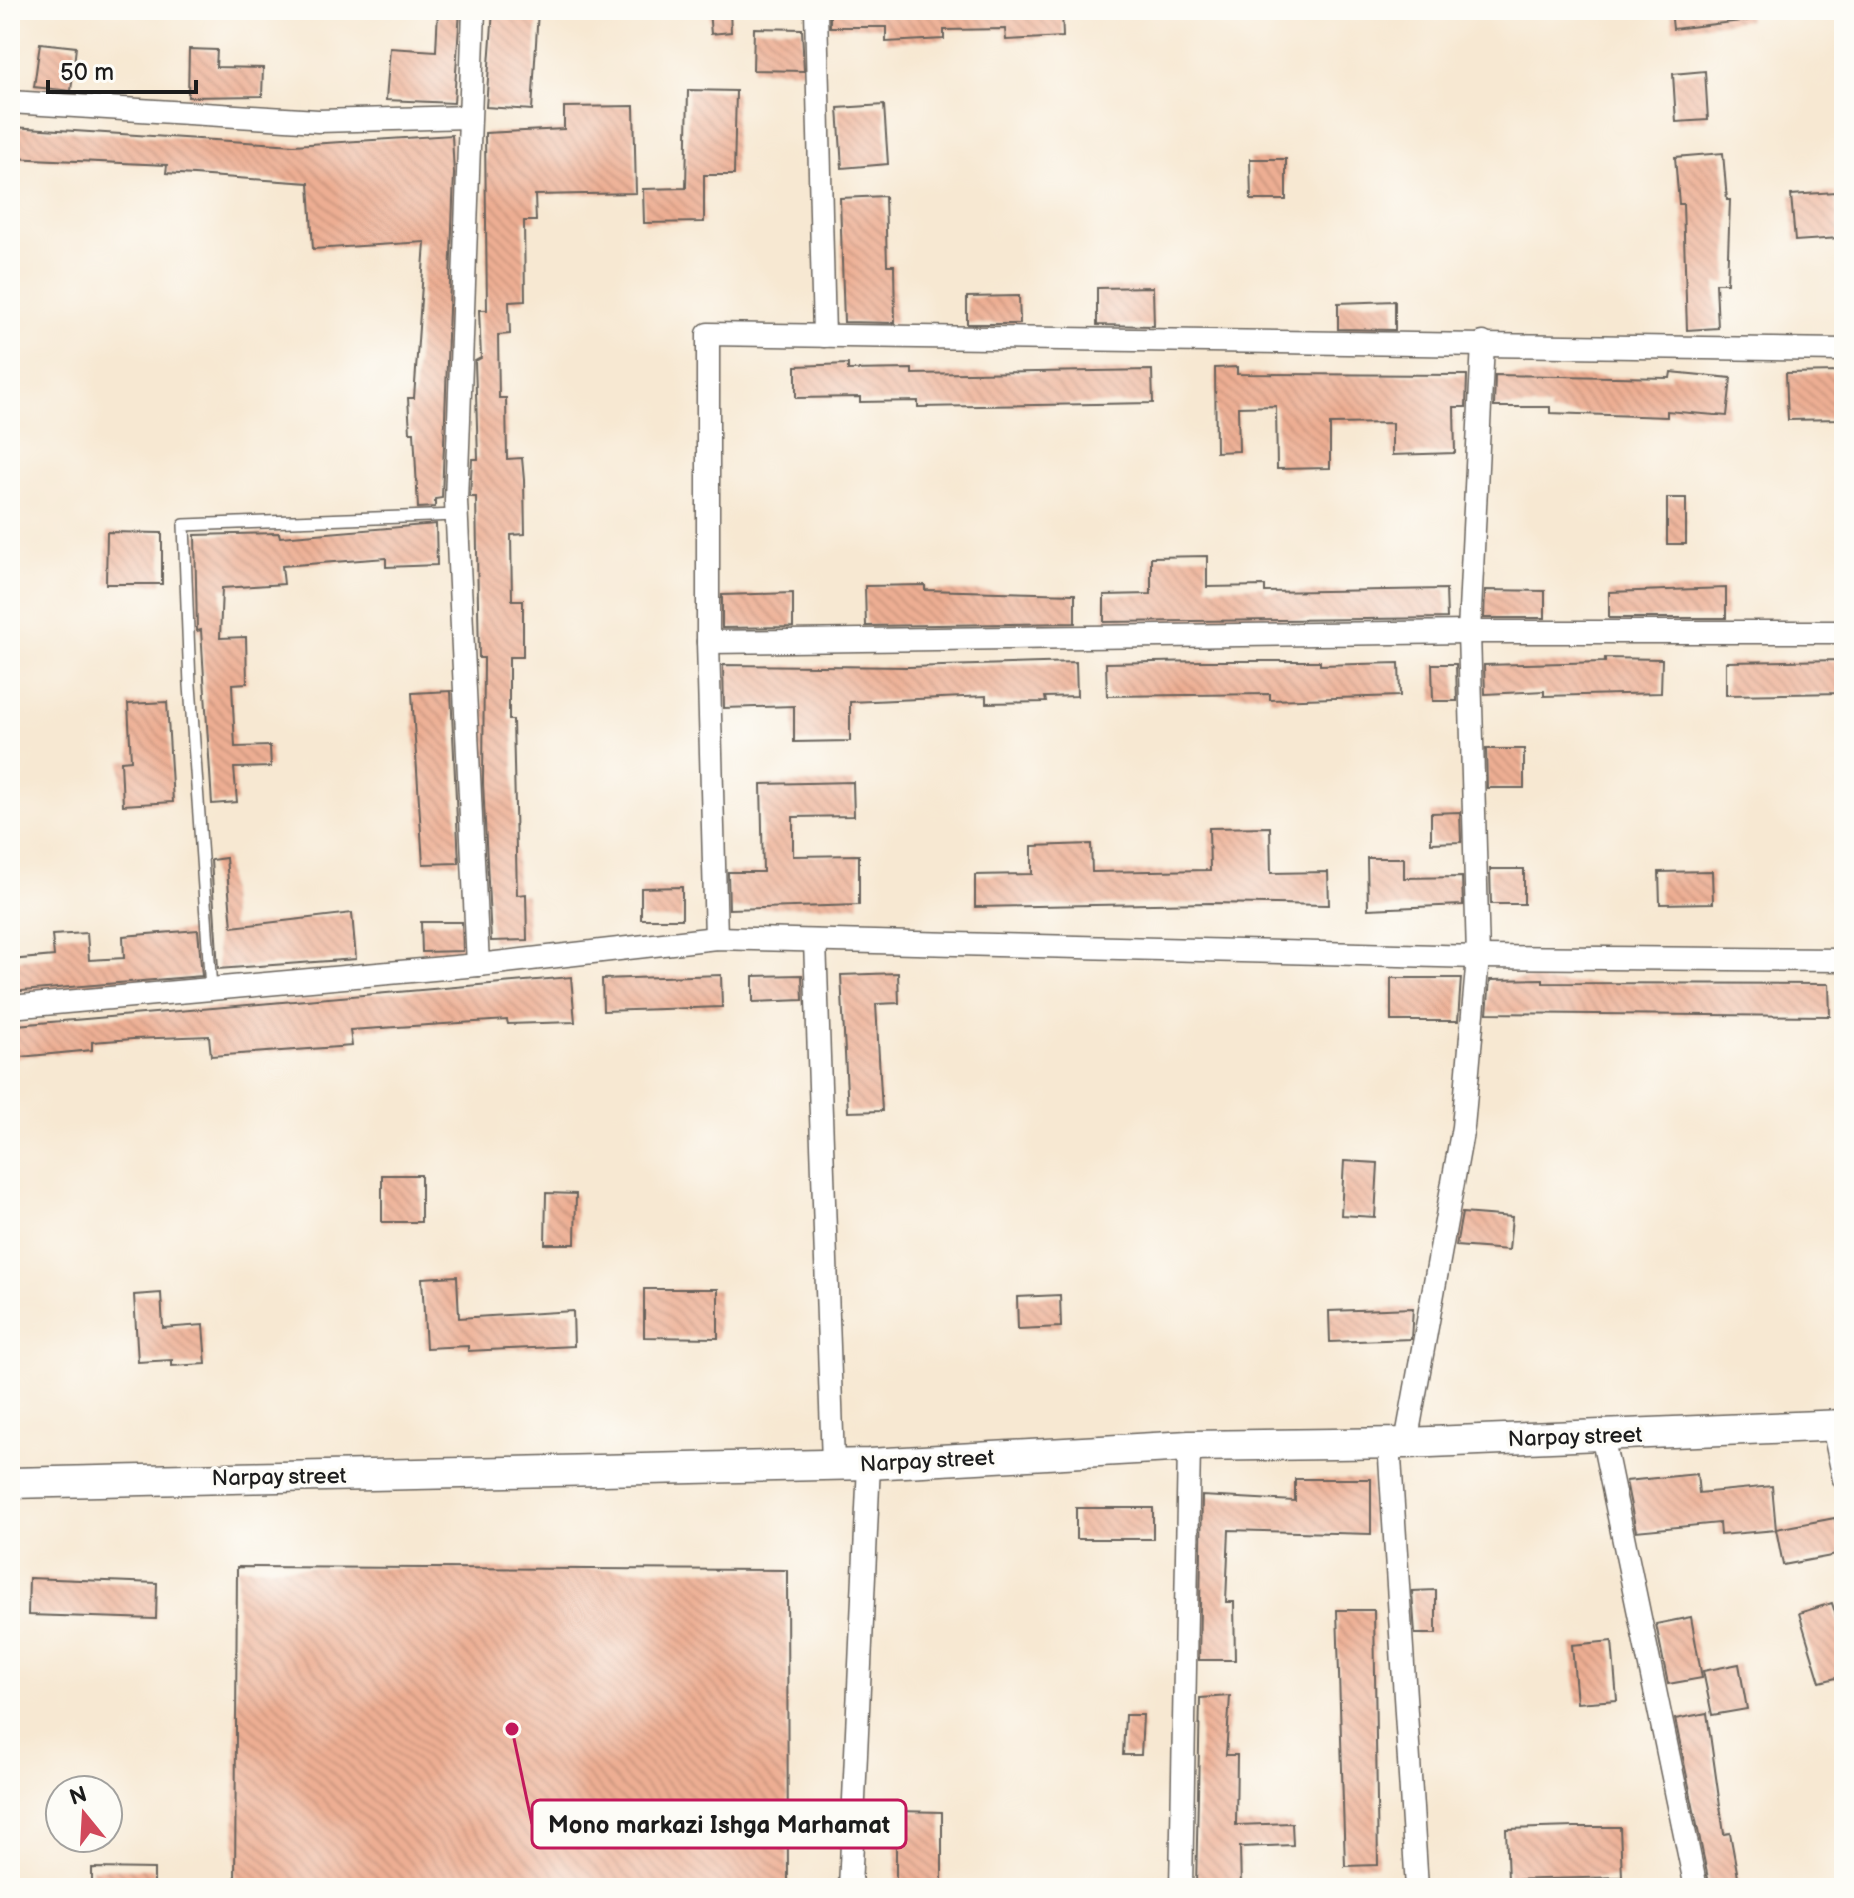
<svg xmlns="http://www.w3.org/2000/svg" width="1854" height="1898" font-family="'Balsamiq Sans',sans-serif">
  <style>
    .building { fill: url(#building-back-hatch) }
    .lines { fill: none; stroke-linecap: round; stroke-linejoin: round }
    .lane-casing { stroke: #69635c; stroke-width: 14 }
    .street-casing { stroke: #69635c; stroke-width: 25 }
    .secondary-casing { stroke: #69635c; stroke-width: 33 }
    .lane { stroke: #fff; stroke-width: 11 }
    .street { stroke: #fff; stroke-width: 22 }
    .secondary { stroke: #fff; stroke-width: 30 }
    .labels { text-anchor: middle; stroke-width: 7; stroke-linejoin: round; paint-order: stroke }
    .street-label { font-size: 22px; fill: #1c1c1c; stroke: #fdfcf7 }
    .leader { fill: none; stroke: #c2185b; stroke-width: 3 }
    .callout-dot { fill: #c2185b; stroke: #fdfcf7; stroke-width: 3 }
    .callout { fill: #fdfcf7; stroke: #c2185b; stroke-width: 3 }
    .callout-label { font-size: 24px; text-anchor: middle; font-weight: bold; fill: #1c1c1c }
  </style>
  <defs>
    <pattern id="building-back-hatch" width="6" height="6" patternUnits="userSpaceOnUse" patternTransform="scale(2)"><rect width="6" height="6" fill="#edae93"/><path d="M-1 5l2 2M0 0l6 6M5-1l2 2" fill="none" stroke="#cb957e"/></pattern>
  </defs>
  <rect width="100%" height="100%" fill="#fdfcf7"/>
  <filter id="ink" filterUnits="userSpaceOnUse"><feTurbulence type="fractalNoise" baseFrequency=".0125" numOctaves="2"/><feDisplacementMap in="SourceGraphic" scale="16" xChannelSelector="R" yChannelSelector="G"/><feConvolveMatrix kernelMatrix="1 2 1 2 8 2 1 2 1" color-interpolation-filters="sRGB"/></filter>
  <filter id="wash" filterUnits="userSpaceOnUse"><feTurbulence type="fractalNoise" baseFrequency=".006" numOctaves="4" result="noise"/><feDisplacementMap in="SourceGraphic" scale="32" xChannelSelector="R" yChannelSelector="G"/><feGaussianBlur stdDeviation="1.8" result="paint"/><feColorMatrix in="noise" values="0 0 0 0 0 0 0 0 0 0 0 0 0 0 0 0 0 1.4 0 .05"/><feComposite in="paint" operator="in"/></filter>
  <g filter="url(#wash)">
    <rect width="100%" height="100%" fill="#f7e8d2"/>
    <g id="blocks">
      <!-- building -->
      <g class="building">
        <polygon points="438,10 460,10 454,103 386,100 390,48 436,51"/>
        <polygon points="493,10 538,10 532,110 486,107"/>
        <polygon points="709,10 730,10 731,32 711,34"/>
        <polygon points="830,10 1062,10 1063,37 1006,40 1005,29 944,30 944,39 886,42 886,27 830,27"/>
        <polygon points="1671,10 1749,10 1749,20 1673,29"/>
        <polygon points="754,28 802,29 804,71 753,70"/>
        <polygon points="40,43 76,47 71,91 34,87"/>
        <polygon points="189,49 217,50 216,67 263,68 262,96 188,97"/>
        <polygon points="1705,71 1708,120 1676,122 1673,74"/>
        <polygon points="688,90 736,91 734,175 704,175 704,222 644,223 643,189 686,188"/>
        <polygon points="884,105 888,164 842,168 838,108"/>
        <polygon points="634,106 636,193 535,195 536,221 524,221 525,301 509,302 510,334 498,335 499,398 506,398 507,459 522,458 524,480 525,534 511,535 512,600 523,600 523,657 509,657 509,720 513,720 517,895 526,894 527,940 491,941 483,783 484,658 479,658 476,497 470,497 472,459 478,459 475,361 481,358 479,310 487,310 485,133 564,129 564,107"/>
        <polygon points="12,127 294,145 452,135 454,174 442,498 435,499 435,507 418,508 414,432 410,432 408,398 414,398 425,242 313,249 309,183 166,173 167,165 10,158"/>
        <polygon points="1723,153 1727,200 1730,200 1727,283 1716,283 1718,328 1687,330 1683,204 1679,204 1675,157"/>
        <polygon points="1250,159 1286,159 1286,200 1251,200"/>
        <polygon points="1835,192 1839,238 1795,241 1791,195"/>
        <polygon points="885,196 887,265 894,265 895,323 844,322 840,198"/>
        <polygon points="1153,287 1154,326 1097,325 1097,288"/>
        <polygon points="1019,296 1020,324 967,324 967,297"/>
        <polygon points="1395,301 1395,330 1338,329 1338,303"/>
        <polygon points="848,364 848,370 912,369 912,374 1152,370 1153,403 918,407 918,401 860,402 860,397 796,398 796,366"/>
        <polygon points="1237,367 1237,374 1467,375 1466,407 1454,407 1455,453 1392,455 1392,423 1330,424 1330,468 1277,469 1276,406 1238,407 1239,451 1216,452 1215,368"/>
        <polygon points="1671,372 1731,378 1727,416 1667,411 1667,417 1550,413 1550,407 1494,407 1495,375 1670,378"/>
        <polygon points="1839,372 1840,419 1788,420 1786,373"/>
        <rect x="1667" y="498" width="19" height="46"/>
        <polygon points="436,524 437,565 386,567 386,558 282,566 284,584 222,588 220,638 246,637 247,683 232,684 235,747 270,746 271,767 234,768 237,802 212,804 201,630 197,631 195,535 279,533 280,537"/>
        <polygon points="107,532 162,533 162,584 106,584"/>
        <polygon points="1207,556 1207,587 1265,586 1265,592 1446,589 1447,618 1104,622 1104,595 1151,594 1151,557"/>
        <polygon points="925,585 925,590 1075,594 1075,623 866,626 865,586"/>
        <polygon points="1726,588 1726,618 1609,618 1609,592"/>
        <polygon points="1485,590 1545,591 1545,618 1484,618"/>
        <polygon points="793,593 793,627 722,628 722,595"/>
        <polygon points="1605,658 1662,659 1661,693 1544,696 1544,691 1485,694 1484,665 1605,662"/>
        <polygon points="1844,660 1844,693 1726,695 1726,662"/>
        <polygon points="1203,661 1320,661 1320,665 1399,663 1400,696 1270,700 1270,694 1107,696 1106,663"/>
        <polygon points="1076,662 1077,696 1045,697 1046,702 986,703 986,696 850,702 850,741 794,742 794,706 724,708 723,665 909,667"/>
        <polygon points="1432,664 1456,664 1457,701 1433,701"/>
        <polygon points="451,691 459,863 423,864 412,693"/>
        <polygon points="167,702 173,802 123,805 121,761 131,760 128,704"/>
        <polygon points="1486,749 1524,749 1524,788 1487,788"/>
        <polygon points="853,782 854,816 793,817 793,856 859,855 859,905 729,909 728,872 763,872 761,784"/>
        <polygon points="1460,812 1461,842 1431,843 1431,813"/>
        <polygon points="1270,827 1271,873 1328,872 1329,905 1211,903 975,907 975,875 1032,874 1032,846 1091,844 1092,872 1210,870 1209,828"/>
        <polygon points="226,858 232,927 352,913 356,959 218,969 211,860"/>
        <polygon points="1367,858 1404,858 1404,878 1462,877 1463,905 1368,909"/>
        <polygon points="1490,869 1524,869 1524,904 1491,904"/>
        <polygon points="1712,871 1713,903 1660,904 1659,872"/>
        <polygon points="682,887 682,919 641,919 641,888"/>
        <polygon points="421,922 462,922 463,951 422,952"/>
        <polygon points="198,930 202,976 10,992 10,960 54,956 52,935 87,933 89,960 124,958 123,936"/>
        <polygon points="898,973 899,1003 876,1004 882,1111 848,1112 841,975"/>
        <polygon points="721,975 722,1007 603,1011 602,979"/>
        <polygon points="802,975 803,1000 753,1002 753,976"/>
        <polygon points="571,977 575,1022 508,1024 507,1020 350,1030 352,1046 211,1056 209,1036 133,1039 92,1042 92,1050 10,1058 10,1026 16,1025"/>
        <polygon points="1391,978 1461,978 1458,1021 1391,1021"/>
        <polygon points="1543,979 1543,983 1829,984 1830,1016 1487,1013 1490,980"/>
        <polygon points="1344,1161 1378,1163 1375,1217 1341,1215"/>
        <rect x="382" y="1175" width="39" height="47"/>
        <polygon points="546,1193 576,1194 575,1244 545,1244"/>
        <polygon points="1462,1213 1512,1217 1509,1250 1456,1246"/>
        <polygon points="457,1276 459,1318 573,1311 574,1346 468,1351 468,1346 426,1348 422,1278"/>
        <polygon points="644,1289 718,1289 718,1338 644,1337"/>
        <polygon points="161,1293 163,1328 203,1325 206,1364 172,1366 172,1360 138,1362 134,1295"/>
        <polygon points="1060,1295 1061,1327 1018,1329 1017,1297"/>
        <polygon points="1413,1308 1411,1339 1330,1342 1329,1311"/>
        <polygon points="1697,1474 1699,1493 1772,1486 1776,1530 1720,1535 1719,1523 1636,1531 1626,1481"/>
        <polygon points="1295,1479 1371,1479 1371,1534 1229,1530 1226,1602 1234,1602 1235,1660 1199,1660 1202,1496 1295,1501"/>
        <rect x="1076" y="1508" width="77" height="31"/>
        <polygon points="1835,1518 1842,1554 1783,1565 1776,1529"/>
        <polygon points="237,1567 787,1570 788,1888 235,1888"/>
        <polygon points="29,1578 157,1583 156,1619 28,1615"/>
        <polygon points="1436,1590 1436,1634 1415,1634 1412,1591"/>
        <polygon points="1832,1603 1844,1642 1844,1676 1820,1682 1799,1613"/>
        <polygon points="1337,1610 1374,1610 1378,1865 1345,1866"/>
        <polygon points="1691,1617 1702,1678 1668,1684 1656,1624"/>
        <polygon points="1612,1641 1617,1700 1577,1703 1572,1645"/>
        <polygon points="1739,1664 1747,1709 1712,1715 1703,1671"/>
        <polygon points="1230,1696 1226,1755 1237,1755 1236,1825 1292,1823 1293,1845 1240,1847 1241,1888 1196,1888 1200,1698"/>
        <polygon points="1707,1713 1724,1834 1730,1833 1740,1888 1710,1888 1675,1719"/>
        <polygon points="1125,1715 1143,1715 1141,1755 1123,1755"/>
        <polygon points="896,1811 942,1812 942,1888 896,1888"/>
        <polygon points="1575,1827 1620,1827 1622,1877 1508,1880 1506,1829"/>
        <polygon points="92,1868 154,1869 154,1888 92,1888"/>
      </g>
    </g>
  </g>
  <g filter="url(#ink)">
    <use href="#blocks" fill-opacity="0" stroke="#69635c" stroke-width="2"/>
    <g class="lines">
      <defs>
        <polyline id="lane" points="211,989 190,685 184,525 457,515"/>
        <g id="street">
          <polyline points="474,10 456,501 478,965"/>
          <polyline points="816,10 824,336"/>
          <polyline points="10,102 318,121 469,117"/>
          <polyline points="708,642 1469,632 1844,632"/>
          <polyline points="716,938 708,642 708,334 1844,350"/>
          <polyline points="815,941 833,1463"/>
          <polyline points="10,1007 478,965 716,938 1478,957 1844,960"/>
          <polyline points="1833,1426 1844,1479"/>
          <polyline points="1602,1435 1696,1888"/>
          <polyline points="1389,1442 1417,1888"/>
          <polyline points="1406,1443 1463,1127 1478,957 1469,632 1483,343"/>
          <polyline points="850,1888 869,1464"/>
          <polyline points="1181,1888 1189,1446"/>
        </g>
        <polyline id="secondary" points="10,1483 869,1464 1189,1446 1406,1443 1844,1425"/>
      </defs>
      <!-- lane casing -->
      <use href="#lane" class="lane-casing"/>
      <!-- street casing -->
      <use href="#street" class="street-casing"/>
      <!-- secondary casing -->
      <use href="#secondary" class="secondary-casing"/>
      <!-- lane -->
      <use href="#lane" class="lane"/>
      <!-- street -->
      <use href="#street" class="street"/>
      <!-- secondary -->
      <use href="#secondary" class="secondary"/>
    </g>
  </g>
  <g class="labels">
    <!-- street labels -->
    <g class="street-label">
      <text transform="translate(1575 1436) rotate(-2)" y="8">Narpay street</text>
      <text transform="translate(927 1460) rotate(-3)" y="8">Narpay street</text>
      <text transform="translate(279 1476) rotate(-1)" y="8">Narpay street</text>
    </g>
  </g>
  <!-- callouts -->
  <path class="leader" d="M512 1729L532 1824"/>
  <circle class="callout-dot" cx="512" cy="1729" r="8"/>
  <rect class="callout" x="532" y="1800" width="374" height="48" rx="8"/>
  <g class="callout-label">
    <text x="719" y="1833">Mono markazi Ishga Marhamat</text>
  </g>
  <!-- margin -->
  <rect width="1854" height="1898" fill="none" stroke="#fdfcf7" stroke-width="40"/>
  <!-- north arrow -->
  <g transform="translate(84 1814) rotate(342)"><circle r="38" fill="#fdfcf7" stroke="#a3a29f" stroke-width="2"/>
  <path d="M0-6L14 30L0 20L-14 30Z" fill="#d1495b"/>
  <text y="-12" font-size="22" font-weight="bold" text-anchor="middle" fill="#1c1c1c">N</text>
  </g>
  <!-- scale -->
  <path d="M48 80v12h148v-12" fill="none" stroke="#1c1c1c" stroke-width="4"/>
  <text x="60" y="80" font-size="24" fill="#1c1c1c" stroke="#fdfcf7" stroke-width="6" paint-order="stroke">50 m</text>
</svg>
